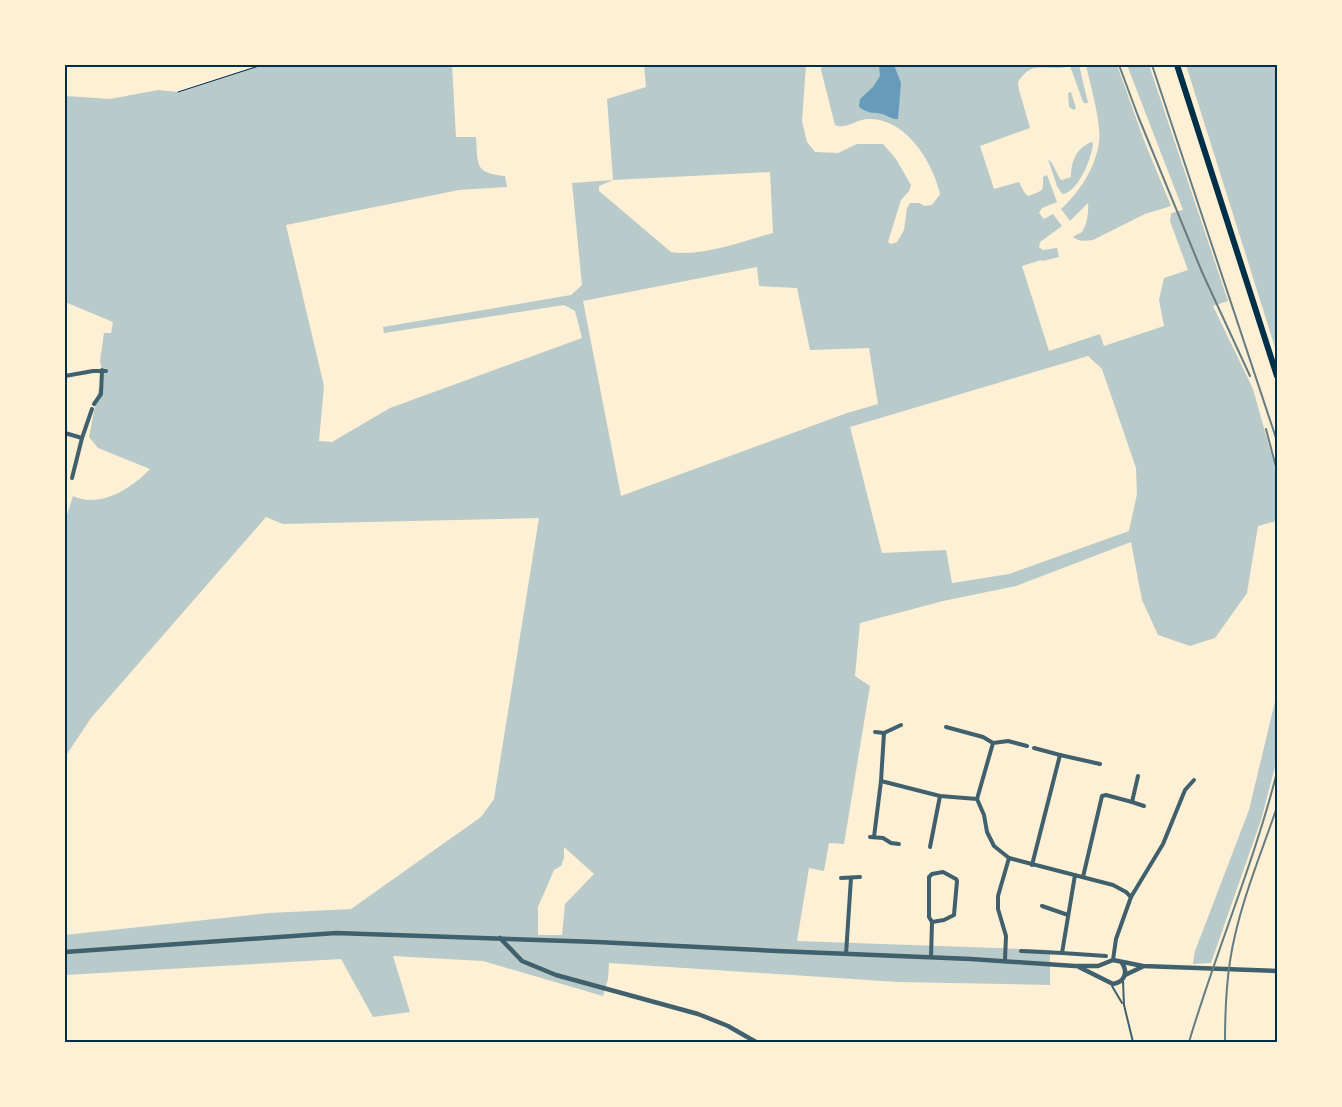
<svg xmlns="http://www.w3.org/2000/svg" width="1342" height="1107" font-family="Karla,sans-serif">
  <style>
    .green { fill: #b9caca; fill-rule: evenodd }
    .water { fill: #669bbc }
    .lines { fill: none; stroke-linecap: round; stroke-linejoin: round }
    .path { stroke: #003049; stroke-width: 1 }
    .service { stroke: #3f606c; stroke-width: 2 }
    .minor { stroke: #3f606c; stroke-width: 4 }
    .tertiary { stroke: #3f606c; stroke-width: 4.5 }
    .trunk { stroke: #003049; stroke-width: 6 }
    .rail { stroke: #657d81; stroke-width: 2 }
    .neatline { fill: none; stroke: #003049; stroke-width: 2 }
  </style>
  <rect width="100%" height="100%" fill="#fdf0d5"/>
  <!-- green -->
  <g class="green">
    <path d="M 259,65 L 452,65 L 456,137 L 476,137 C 478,165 474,173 505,176 L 507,187 L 459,190 L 286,225 L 324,386 L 319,441 L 332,442 L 390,408 L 582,338 L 575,311 L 564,305 L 384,333 L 383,327 L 571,295 L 582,285 L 572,183 L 613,180 L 607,99 L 646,87 L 644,65 L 806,65 L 802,121 L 807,142 L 815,152 L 838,153 L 857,144 L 883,144 L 896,159 L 911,185 L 909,191 L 901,200 L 888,242 L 891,244 L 897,242 L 904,230 L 907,208 L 910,203 L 919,203 L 925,206 L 932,205 L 940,194 C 933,162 905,117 868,119 C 857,119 845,130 835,125 L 821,70 L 822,65 L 1079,65 L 1088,103 L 1084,103 L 1082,99 L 1070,66 C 1049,73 1032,58 1018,82 L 1019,90 L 1030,128 L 980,146 L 994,189 L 1019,182 L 1024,192 L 1028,196 C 1044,190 1043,192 1043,177 L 1047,175 L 1057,202 L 1042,208 L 1039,213 L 1044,219 L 1053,214 L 1062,226 L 1040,242 L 1039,247 L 1043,250 L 1057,248 L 1059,257 L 1043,261 L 1041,260 L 1022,266 L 1049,351 L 1100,334 L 1104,346 L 1164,326 L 1159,300 L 1164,278 L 1188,270 L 1170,221 L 1171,213 L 1183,210 L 1127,65 L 1149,65 L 1228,301 L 1213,306 L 1253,389 L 1273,460 L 1277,481 L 1277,524 L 1276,521 L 1258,526 L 1247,593 L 1215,638 L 1190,646 L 1158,635 L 1142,600 L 1131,542 L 1016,586 L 943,601 L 860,623 L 855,676 L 870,686 L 844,844 L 829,843 L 824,871 L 809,868 L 797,941 L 1050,950 L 1050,985 L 898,982 L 609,963 L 608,979 L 603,996 L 483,961 L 393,956 L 410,1012 L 373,1017 L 341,959 L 65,975 L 65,935 L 270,913 L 351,909 L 481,817 L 494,799 L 539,518 L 283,524 L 266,517 L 91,718 L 65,757 L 65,521 L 73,496 C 100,509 132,488 150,469 L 98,448 L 89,437 L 98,391 L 103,376 L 100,361 L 104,333 L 111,333 L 113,322 L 65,302 L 65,96 L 110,99 L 158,90 L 178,92 ZM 770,172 L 773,233 C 743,241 702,257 671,252 L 599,191 L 599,186 L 613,180 ZM 757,267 L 759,286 L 797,288 L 810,350 L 869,348 L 878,404 L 847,413 L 621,496 L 583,301 ZM 1088,356 L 1102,369 L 1136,468 L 1137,494 L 1129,531 L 1009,574 L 952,583 L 946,550 L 882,553 L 850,427 ZM 564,847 L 594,874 L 565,904 L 562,935 L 538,935 L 538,907 L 554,870 L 561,866 L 564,858 Z"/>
    <path d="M 1086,65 L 1117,65 L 1145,143 L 1171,206 L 1145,214 L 1093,240 C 1085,241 1079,242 1073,237 C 1075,235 1078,234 1081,233 C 1087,227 1089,210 1088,203 L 1070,221 L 1061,209 C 1079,193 1096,167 1099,142 C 1102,125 1090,84 1086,65 Z"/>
    <polygon points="1186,65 1277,66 1277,354"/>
    <polygon points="1071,92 1076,108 1074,110 1069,107 1068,93"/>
    <path d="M 1091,142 L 1093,143 C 1092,158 1078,193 1062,194 L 1057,186 L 1048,159 L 1052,163 L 1060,179 L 1062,180 L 1071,177 C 1071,163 1075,149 1091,142 Z"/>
    <polygon points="1277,693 1277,759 1275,767 1261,820 1211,963 1193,964 1195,951 1249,810"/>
  </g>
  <!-- water -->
  <path class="water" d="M 879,65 L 894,65 L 901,83 L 898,119 C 892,119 890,117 885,115 C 875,111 872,116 859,107 L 860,99 L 873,87 L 880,76 Z"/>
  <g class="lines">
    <!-- path -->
    <polyline class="path" points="178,92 262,65"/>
    <!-- service -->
    <g class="service">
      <polyline points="1123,981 1124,1005 1133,1042"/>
      <polyline points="1112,986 1122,1003"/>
    </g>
    <!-- minor -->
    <g class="minor">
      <polyline points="65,376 93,371 106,371"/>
      <polyline points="94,404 101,394 102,370"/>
      <polyline points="65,433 82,438"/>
      <polyline points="72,478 82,438 92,409"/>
      <polyline points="946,727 983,737 993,743"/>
      <polyline points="875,732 884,733"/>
      <polyline points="1027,746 1008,741 993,743 977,799 984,815 987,832 994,846 1009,858 1113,885 1126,892 1131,897"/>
      <polyline points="1060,755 1100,764"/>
      <polyline points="881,781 940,796 977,799"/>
      <polyline points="1132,802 1144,806"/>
      <polyline points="870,837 883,838 891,843 899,844"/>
      <polyline points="874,837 881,781 884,733 901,725"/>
      <polyline points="930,847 940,796"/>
      <polyline points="1032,865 1060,755 1034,748"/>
      <polyline points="1075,875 1062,953 1106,956"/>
      <polyline points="1083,877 1102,796 1106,795 1132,802 1138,776"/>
      <polyline points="841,878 860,877"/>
      <polyline points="1042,906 1068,915"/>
      <polyline points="1021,951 1062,953"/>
      <polyline points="846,954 851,878"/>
      <polyline points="931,957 932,922 929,917 929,877 932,874 943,872 956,879 957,881 954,915 944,920 932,922"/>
      <polyline points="1005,960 1006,936 998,909 998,896 1009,858"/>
      <polyline points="1113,960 1116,939 1131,897 1163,844 1185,790 1194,780"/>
    </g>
    <!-- tertiary -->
    <g class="tertiary">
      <polyline points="500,938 522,961 556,975 698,1014 728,1026 756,1042"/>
      <polyline points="65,952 336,933 597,942 777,951 971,959 1075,966 1098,966 1113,960 1143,966 1277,971"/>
      <path d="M 1079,967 L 1113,984 C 1125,982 1128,972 1122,963"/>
      <polyline points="1125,975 1142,967"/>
    </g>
    <!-- trunk -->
    <polyline class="trunk" points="1177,65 1277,376"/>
    <!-- rail -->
    <g class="rail">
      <polyline points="1119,65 1138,116 1202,272 1250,376"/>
      <polyline points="1152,65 1277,441"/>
      <polyline points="1266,429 1277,471"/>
      <path d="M 1189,1042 C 1216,951 1254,863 1277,772"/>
      <path d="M 1225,1042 C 1225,1015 1226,988 1230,961 C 1238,908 1260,857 1277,807"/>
    </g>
  </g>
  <!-- border -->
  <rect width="1342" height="1107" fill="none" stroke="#fdf0d5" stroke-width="132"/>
  <rect x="66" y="66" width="1210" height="975" class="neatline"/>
</svg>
